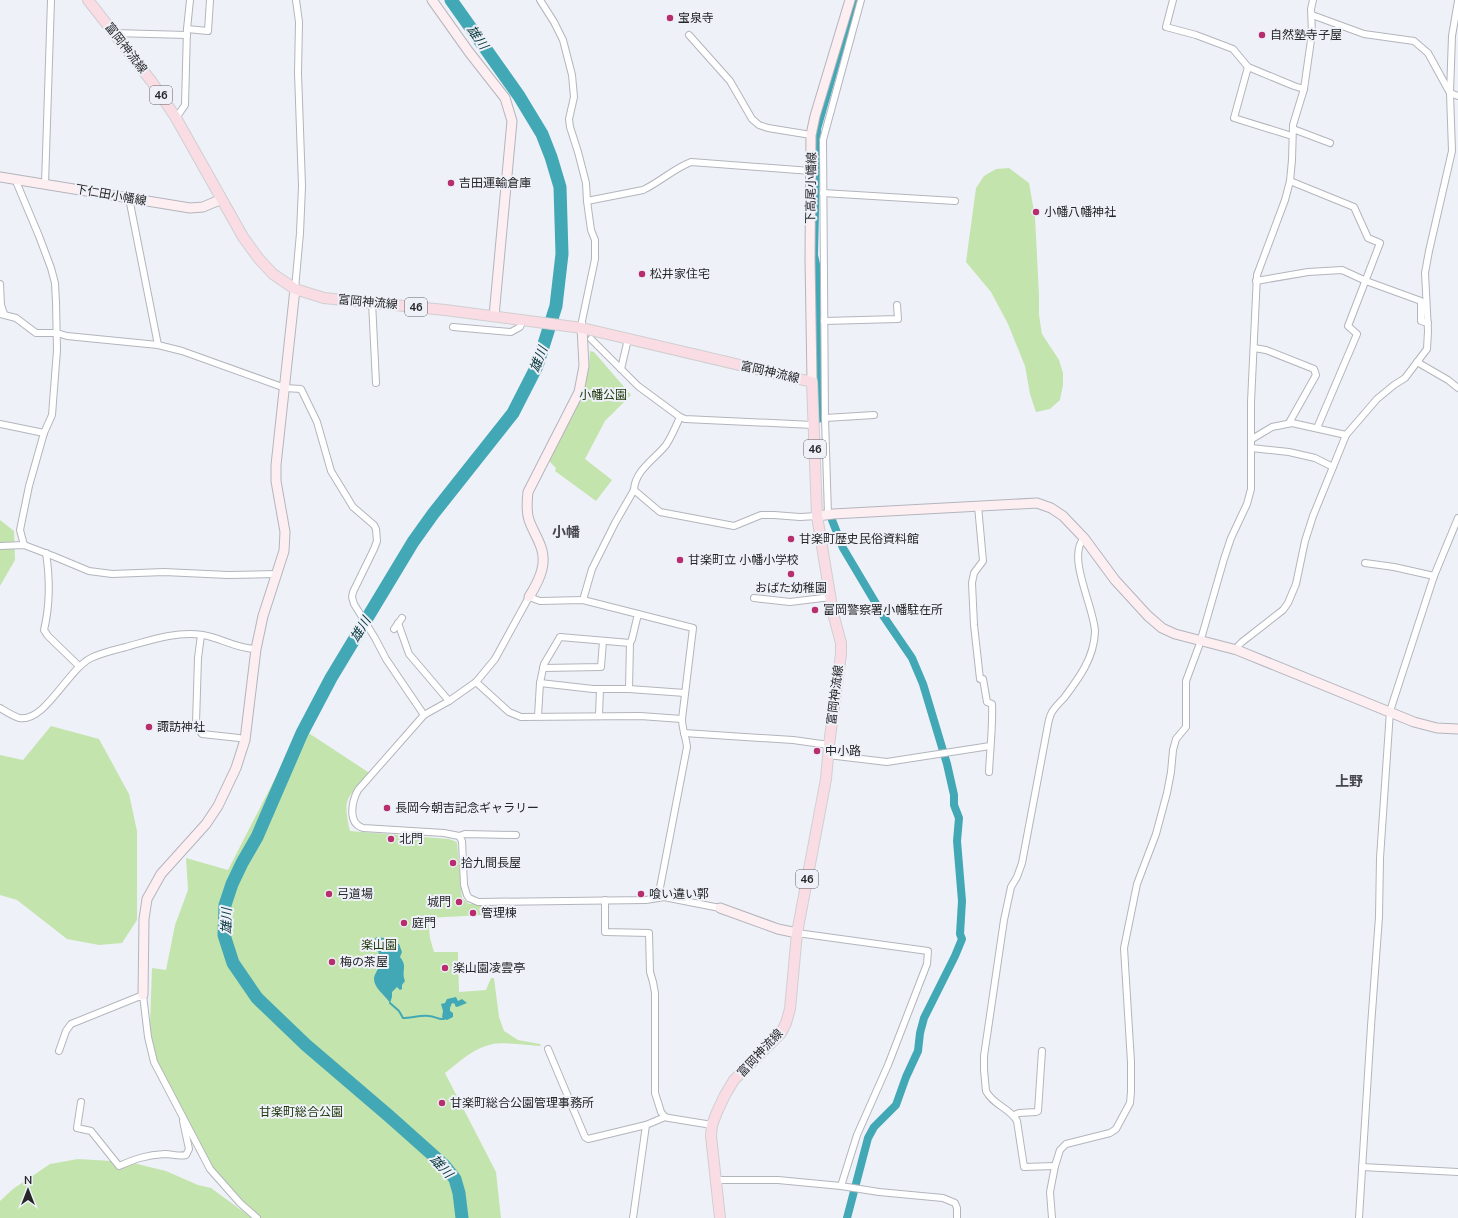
<svg xmlns="http://www.w3.org/2000/svg" width="1458" height="1218" font-family="'Nunito Sans','Noto Sans JP',sans-serif">
  <style>
    .green { fill: #c4e4ad }
    .water { fill: #43a8b5 }
    .lines { fill: none; stroke-linecap: round; stroke-linejoin: round }
    .stream { stroke: #43a8b5; stroke-width: 2 }
    .canal { stroke: #43a8b5; stroke-width: 8 }
    .river { stroke: #43a8b5; stroke-width: 13 }
    .street-casing { stroke: #b3b5bc; stroke-width: 8 }
    .secondary-casing { stroke: #b3b5bc; stroke-width: 11 }
    .primary-casing { stroke: #cfcfd0; stroke-width: 12 }
    .street { stroke: #fff; stroke-width: 6 }
    .secondary { stroke: #fdeef2; stroke-width: 9 }
    .primary { stroke: #fadde4; stroke-width: 10 }
    .poi-dot { fill: #b72e6d; stroke: #eff1f9; stroke-width: 1.5 }
    .labels { text-anchor: middle; stroke-width: 4; stroke-linejoin: round; paint-order: stroke }
    .shield { fill: #eff1f9; stroke: #626367; stroke-width: 1 }
    .shield-label { font-size: 11px; font-weight: bold; fill: #262629 }
    .poi-label { font-size: 12px; fill: #262629; stroke: #eff1f9; text-anchor: start }
    .street-label { font-size: 12px; fill: #262629; stroke: #eff1f9 }
    .park-label { font-size: 12px; fill: #21380c; stroke: #eff1f9 }
    .water-label { font-size: 13px; font-style: italic; fill: #07383e; stroke: #eff1f9 }
    .quarter-label { font-size: 14px; font-weight: bold; fill: #45474c; stroke: #eff1f9 }
  </style>
  <rect width="100%" height="100%" fill="#eff1f9"/>
  <!-- green -->
  <g class="green">
    <polygon points="1009,168 1029,183 1035,217 1039,295 1039,315 1042,334 1059,360 1063,373 1063,385 1060,400 1050,409 1036,412 1030,394 1025,366 1008,324 991,292 966,262 976,188 984,176 996,169"/>
    <polygon points="590,351 594,352 631,395 605,421 585,459 612,480 596,501 555,471 556,468 548,460 581,396 589,369"/>
    <polygon points="0,520 14,531 15,560 0,586"/>
    <polygon points="51,726 99,739 129,794 137,831 137,920 122,943 99,945 67,939 17,900 0,895 0,755 23,760"/>
    <path d="M 301,728 L 371,774 C 347,797 342,797 350,831 L 449,839 L 457,842 L 462,898 L 469,904 L 482,904 L 482,915 L 428,918 L 430,938 L 434,952 L 458,952 L 459,992 L 486,990 L 491,978 L 494,978 L 499,1017 L 504,1031 L 518,1040 L 540,1044 L 541,1046 C 527,1045 506,1042 493,1044 C 475,1047 459,1062 445,1073 L 496,1172 L 501,1218 L 259,1218 L 250,1211 L 213,1169 L 157,1061 L 151,1036 L 150,1025 L 152,968 L 166,970 L 175,925 L 188,890 L 186,858 L 228,870 Z"/>
    <polygon points="78,1159 129,1162 166,1171 198,1185 211,1188 252,1218 0,1218 0,1201 13,1189 50,1164"/>
  </g>
  <!-- water -->
  <g class="water">
    <path d="M 376,937 L 384,938 L 399,944 L 402,952 L 400,957 C 408,967 401,970 405,981 L 402,985 L 402,989 L 400,990 L 397,987 L 392,992 L 392,997 L 390,1003 C 385,995 374,988 374,979 C 374,974 378,971 378,967 L 374,965 L 371,967 L 368,965 L 371,962 L 377,960 L 379,955 L 378,950 L 373,949 L 372,946 Z"/>
    <polygon points="456,997 458,1001 462,999 467,1003 457,1007 455,1006 455,1004 452,1003 450,1008 450,1011 453,1013 453,1017 447,1020 444,1019 442,1017 443,1011 441,1004 445,1003 447,999"/>
  </g>
  <g class="lines">
    <!-- stream -->
    <path class="stream" d="M 390,1003 L 399,1011 L 403,1018 C 411,1018 420,1015 429,1016 C 435,1016 438,1020 444,1019"/>
    <!-- canal -->
    <g class="canal">
      <polyline points="818,419 816,264 814,255 817,129 854,0"/>
      <polyline points="832,520 843,548 884,617 912,658 923,684 947,764 954,795 954,805 959,818 957,841 962,901 960,934 962,939 955,956 924,1018 920,1033 918,1051 906,1077 896,1105 874,1127 868,1138 847,1218"/>
    </g>
    <!-- river -->
    <polyline class="river" points="451,0 519,96 542,134 551,157 560,187 562,254 556,306 537,366 513,413 433,514 413,542 331,678 302,733 257,837 242,863 232,884 225,905 224,935 233,963 257,998 306,1045 389,1116 444,1165 455,1179 459,1193 462,1218"/>
    <defs>
      <g id="street">
        <polyline points="540,0 554,22 563,40 572,75 574,97 569,119 570,127 578,152 586,183 587,201 591,230 595,240 595,259 582,321 582,328"/>
        <polyline points="1173,0 1166,27 1196,35 1233,49 1248,67 1294,86 1304,89"/>
        <polyline points="1312,15 1364,34 1414,41 1428,53 1450,93 1458,96"/>
        <polyline points="187,29 208,31 210,0"/>
        <polyline points="114,33 187,35"/>
        <polyline points="689,35 730,81 752,119 759,125 768,128 811,135"/>
        <polyline points="1248,67 1234,118 1292,136"/>
        <polyline points="176,118 185,105 187,29 190,0"/>
        <polyline points="1293,129 1330,143"/>
        <polyline points="15,179 39,236 51,268 55,283 56,302 57,350 52,415 44,433 29,486 20,530 24,545"/>
        <polyline points="1290,181 1354,207 1368,238 1380,243 1348,326 1357,334 1317,428"/>
        <polyline points="45,184 51,0"/>
        <polyline points="823,193 955,201"/>
        <polyline points="129,198 158,345"/>
        <path d="M 587,201 L 643,190 C 660,182 673,169 691,162 L 811,171"/>
        <polyline points="1256,281 1308,272 1342,270 1366,281 1421,301 1421,321 1428,323"/>
        <polyline points="0,284 1,305 4,314"/>
        <polyline points="295,289 300,233 302,186 298,73 299,22 296,0"/>
        <polyline points="372,302 376,383"/>
        <polyline points="0,314 16,318 36,333 57,333 67,336 158,345 182,351 285,388 301,389 317,422 331,471 353,507 374,525 376,529 377,541 374,549 353,592 352,597 354,604 375,638 386,659 424,715"/>
        <polyline points="824,321 898,319 897,305"/>
        <polyline points="453,327 511,332 520,327 523,320"/>
        <polyline points="591,339 638,386 680,417 685,419 813,425"/>
        <polyline points="1254,348 1266,350 1314,369 1316,375 1289,423"/>
        <polyline points="1417,362 1448,380 1458,388"/>
        <polyline points="621,369 628,339"/>
        <polyline points="825,418 874,415"/>
        <polyline points="0,424 44,433"/>
        <polyline points="1252,439 1272,427 1292,423 1346,435"/>
        <polyline points="1251,448 1289,452 1315,458 1333,467"/>
        <polyline points="634,490 660,512 734,526 761,515 774,515 800,517 817,516"/>
        <polyline points="978,506 983,561 974,573 972,583 974,625 980,679"/>
        <polyline points="828,515 825,418 823,140 861,0"/>
        <polyline points="0,546 24,545 53,556 89,571 112,574 164,572 228,575 277,574"/>
        <path d="M 46,553 C 50,579 50,605 44,630 L 48,636 L 79,666"/>
        <polyline points="1365,563 1394,567 1434,576"/>
        <polyline points="754,598 790,602 831,597"/>
        <path d="M 583,600 L 592,569 L 615,523 L 634,490 C 635,470 655,459 666,445 C 672,436 676,426 680,417"/>
        <polyline points="398,623 409,654 449,701"/>
        <polyline points="394,629 402,618"/>
        <polyline points="201,635 198,658 196,723 198,729 202,734 239,738 245,740"/>
        <polyline points="1237,650 1238,646 1242,642 1283,610 1288,603 1296,584 1305,541 1313,516 1346,435 1377,399 1394,385 1405,378 1427,349 1428,331 1425,273 1429,251 1452,151 1450,93 1452,36 1458,1"/>
        <polyline points="543,668 601,667 603,641"/>
        <path d="M 983,679 L 987,702 L 992,704 C 993,726 990,749 989,772"/>
        <polyline points="476,682 509,712 521,717 640,716 682,719"/>
        <polyline points="540,683 544,664 560,637 630,643"/>
        <polyline points="629,689 630,643 632,639 638,614"/>
        <path d="M 0,708 C 5,711 13,716 19,718 C 45,723 67,670 91,658 C 101,653 114,650 126,647 C 151,640 176,631 203,635 C 221,638 237,649 256,649"/>
        <polyline points="599,715 600,689"/>
        <polyline points="538,716 540,683 593,689 629,689 685,693"/>
        <polyline points="684,733 793,740 829,745"/>
        <polyline points="828,755 887,762 990,746"/>
        <polyline points="459,836 465,834 516,835"/>
        <path d="M 658,898 L 687,747 C 686,737 682,729 682,719 L 693,628 L 583,600 L 540,601 L 529,597 L 495,659 L 476,682 L 449,701 L 424,715 L 358,790 C 352,801 347,823 363,828 L 444,833 L 459,836 L 462,841 L 464,885 L 467,895 L 469,898 L 478,902 L 646,900 L 664,897 L 720,908"/>
        <polyline points="605,900 605,932 649,933 650,972 653,982 655,993 655,1093 661,1112 665,1117 669,1118 712,1125"/>
        <polyline points="797,933 928,951 927,964 888,1065 857,1135 841,1186"/>
        <polyline points="548,1049 585,1137 588,1139 646,1125 665,1117"/>
        <polyline points="59,1051 66,1031 71,1024 143,995 148,1037 154,1062 210,1169 240,1203 257,1218"/>
        <path d="M 81,1102 L 77,1128 L 91,1131 L 119,1166 C 135,1159 146,1155 165,1154 C 173,1154 178,1157 186,1155 L 189,1149 L 183,1121"/>
        <polyline points="1014,1115 1019,1113 1036,1112 1038,1111 1042,1051"/>
        <path d="M 1055,1166 L 1024,1167 L 1017,1121 C 1010,1108 993,1105 986,1091 L 984,1070 L 984,1056 L 1004,920 L 1011,887 L 1017,877 L 1022,863 L 1047,730 C 1048,724 1049,717 1052,712 C 1055,707 1060,702 1064,698 C 1079,678 1094,658 1095,632 C 1095,609 1066,557 1084,538"/>
        <polyline points="1362,1167 1458,1172"/>
        <polyline points="716,1180 778,1180 841,1186 879,1192 943,1198 955,1203 957,1208 957,1218"/>
        <polyline points="633,1218 646,1125"/>
        <polyline points="1052,1218 1050,1192 1055,1166 1060,1150 1066,1144 1110,1133 1116,1129 1130,1103 1131,1092 1131,1062 1124,948 1137,884 1156,834 1167,793 1171,772 1173,750 1176,739 1186,727 1186,681 1199,646 1224,559 1231,538 1247,504 1251,489 1251,402 1257,275 1285,200 1290,181 1292,160 1293,125 1304,89 1312,33 1311,9 1313,0"/>
        <polyline points="1359,1218 1371,1026 1379,917 1380,858 1390,711 1434,576 1458,518"/>
      </g>
      <g id="secondary">
        <polyline points="432,0 469,52 505,98 512,121 494,316"/>
        <polyline points="0,177 190,208 203,207 222,199"/>
        <polyline points="812,382 810,259 811,135 815,116 850,0"/>
        <polyline points="817,516 833,514 1037,503 1051,508 1063,516 1084,538 1115,580 1148,616 1162,628 1175,634 1237,650 1414,722 1437,728 1458,729"/>
        <path d="M 529,597 C 534,589 540,579 542,569 C 547,549 535,537 529,520 C 526,511 527,501 528,492 L 579,392 L 584,366 L 582,328"/>
        <polyline points="720,908 778,929 797,933"/>
        <polyline points="143,995 144,919 147,899 161,874 206,824 218,806 236,768 245,740 256,649 263,616 284,551 285,532 276,481 276,465 295,289"/>
      </g>
      <polyline id="primary" points="88,0 152,82 176,118 243,237 259,259 273,274 295,289 324,298 445,310 582,328 812,382 817,516 833,613 841,643 841,654 829,745 826,779 797,933 790,1009 786,1023 781,1033 734,1080 725,1095 717,1112 712,1125 711,1136 720,1218"/>
    </defs>
    <!-- street casing -->
    <use href="#street" class="street-casing"/>
    <!-- secondary casing -->
    <use href="#secondary" class="secondary-casing"/>
    <!-- primary casing -->
    <use href="#primary" class="primary-casing"/>
    <!-- street -->
    <use href="#street" class="street"/>
    <!-- secondary -->
    <use href="#secondary" class="secondary"/>
    <!-- primary -->
    <use href="#primary" class="primary"/>
  </g>
  <!-- markers -->
  <g class="poi-dot">
    <circle cx="670" cy="18" r="4"/>
    <circle cx="1262" cy="35" r="4"/>
    <circle cx="451" cy="183" r="4"/>
    <circle cx="1036" cy="212" r="4"/>
    <circle cx="642" cy="274" r="4"/>
    <circle cx="791" cy="539" r="4"/>
    <circle cx="680" cy="560" r="4"/>
    <circle cx="791" cy="574" r="4"/>
    <circle cx="815" cy="610" r="4"/>
    <circle cx="149" cy="727" r="4"/>
    <circle cx="817" cy="751" r="4"/>
    <circle cx="387" cy="808" r="4"/>
    <circle cx="391" cy="839" r="4"/>
    <circle cx="453" cy="863" r="4"/>
    <circle cx="329" cy="894" r="4"/>
    <circle cx="641" cy="894" r="4"/>
    <circle cx="459" cy="902" r="4"/>
    <circle cx="473" cy="913" r="4"/>
    <circle cx="404" cy="923" r="4"/>
    <circle cx="332" cy="962" r="4"/>
    <circle cx="445" cy="968" r="4"/>
    <circle cx="442" cy="1103" r="4"/>
  </g>
  <g class="labels">
    <!-- shield labels -->
    <g class="shield">
      <rect x="150" y="86" width="22" height="18" rx="3"/>
      <rect x="405" y="298" width="22" height="18" rx="3"/>
      <rect x="804" y="440" width="22" height="18" rx="3"/>
      <rect x="796" y="870" width="22" height="18" rx="3"/>
    </g>
    <g class="shield-label">
      <text x="161" y="99">46</text>
      <text x="416" y="311">46</text>
      <text x="815" y="453">46</text>
      <text x="807" y="883">46</text>
    </g>
    <!-- poi labels -->
    <g class="poi-label">
      <text x="678" y="22">宝泉寺</text>
      <text x="1270" y="39">自然塾寺子屋</text>
      <text x="459" y="187">吉田運輸倉庫</text>
      <text x="1044" y="216">小幡八幡神社</text>
      <text x="650" y="278">松井家住宅</text>
      <text x="799" y="543">甘楽町歴史民俗資料館</text>
      <text x="688" y="564">甘楽町立 小幡小学校</text>
      <text x="791" y="592" text-anchor="middle">おばた幼稚園</text>
      <text x="823" y="614">富岡警察署小幡駐在所</text>
      <text x="157" y="731">諏訪神社</text>
      <text x="825" y="755">中小路</text>
      <text x="395" y="812">長岡今朝吉記念ギャラリー</text>
      <text x="399" y="843">北門</text>
      <text x="461" y="867">拾九間長屋</text>
      <text x="337" y="898">弓道場</text>
      <text x="649" y="898">喰い違い郭</text>
      <text x="451" y="906" text-anchor="end">城門</text>
      <text x="481" y="917">管理棟</text>
      <text x="412" y="927">庭門</text>
      <text x="340" y="966">梅の茶屋</text>
      <text x="453" y="972">楽山園凌雲亭</text>
      <text x="450" y="1107">甘楽町総合公園管理事務所</text>
    </g>
    <!-- street labels -->
    <g class="street-label">
      <text transform="translate(126 48) rotate(52)" y="4">富岡神流線</text>
      <text transform="translate(811 188) rotate(-89)" y="4">下高尾小幡線</text>
      <text transform="translate(111 195) rotate(10)" y="4">下仁田小幡線</text>
      <text transform="translate(368 302) rotate(5)" y="4">富岡神流線</text>
      <text transform="translate(770 372) rotate(13)" y="4">富岡神流線</text>
      <text transform="translate(835 695) rotate(-83)" y="4">富岡神流線</text>
      <text transform="translate(760 1053) rotate(-47)" y="4">富岡神流線</text>
    </g>
    <!-- park labels -->
    <g class="park-label">
      <text x="603" y="399">小幡公園</text>
      <text x="379" y="949">楽山園</text>
      <text x="301" y="1116">甘楽町総合公園</text>
    </g>
    <!-- water labels -->
    <g class="water-label">
      <text transform="translate(478 37) rotate(55)" y="5">雄川</text>
      <text transform="translate(538 359) rotate(-69)" y="5">雄川</text>
      <text transform="translate(360 629) rotate(-59)" y="5">雄川</text>
      <text transform="translate(226 921) rotate(-89)" y="5">雄川</text>
      <text transform="translate(442 1166) rotate(48)" y="5">雄川</text>
    </g>
    <!-- quarter labels -->
    <g class="quarter-label">
      <text x="566" y="537">小幡</text>
      <text x="1349" y="786">上野</text>
    </g>
  </g>
  <!-- north arrow -->
  <g transform="translate(28 1190)" stroke="#eff1f9" stroke-width="3" paint-order="stroke">
  <path d="M0-3L7 15L0 10L-7 15Z" fill="#262629"/>
  <text y="-6" font-size="11" font-weight="bold" text-anchor="middle" fill="#262629">N</text>
  </g>
</svg>
